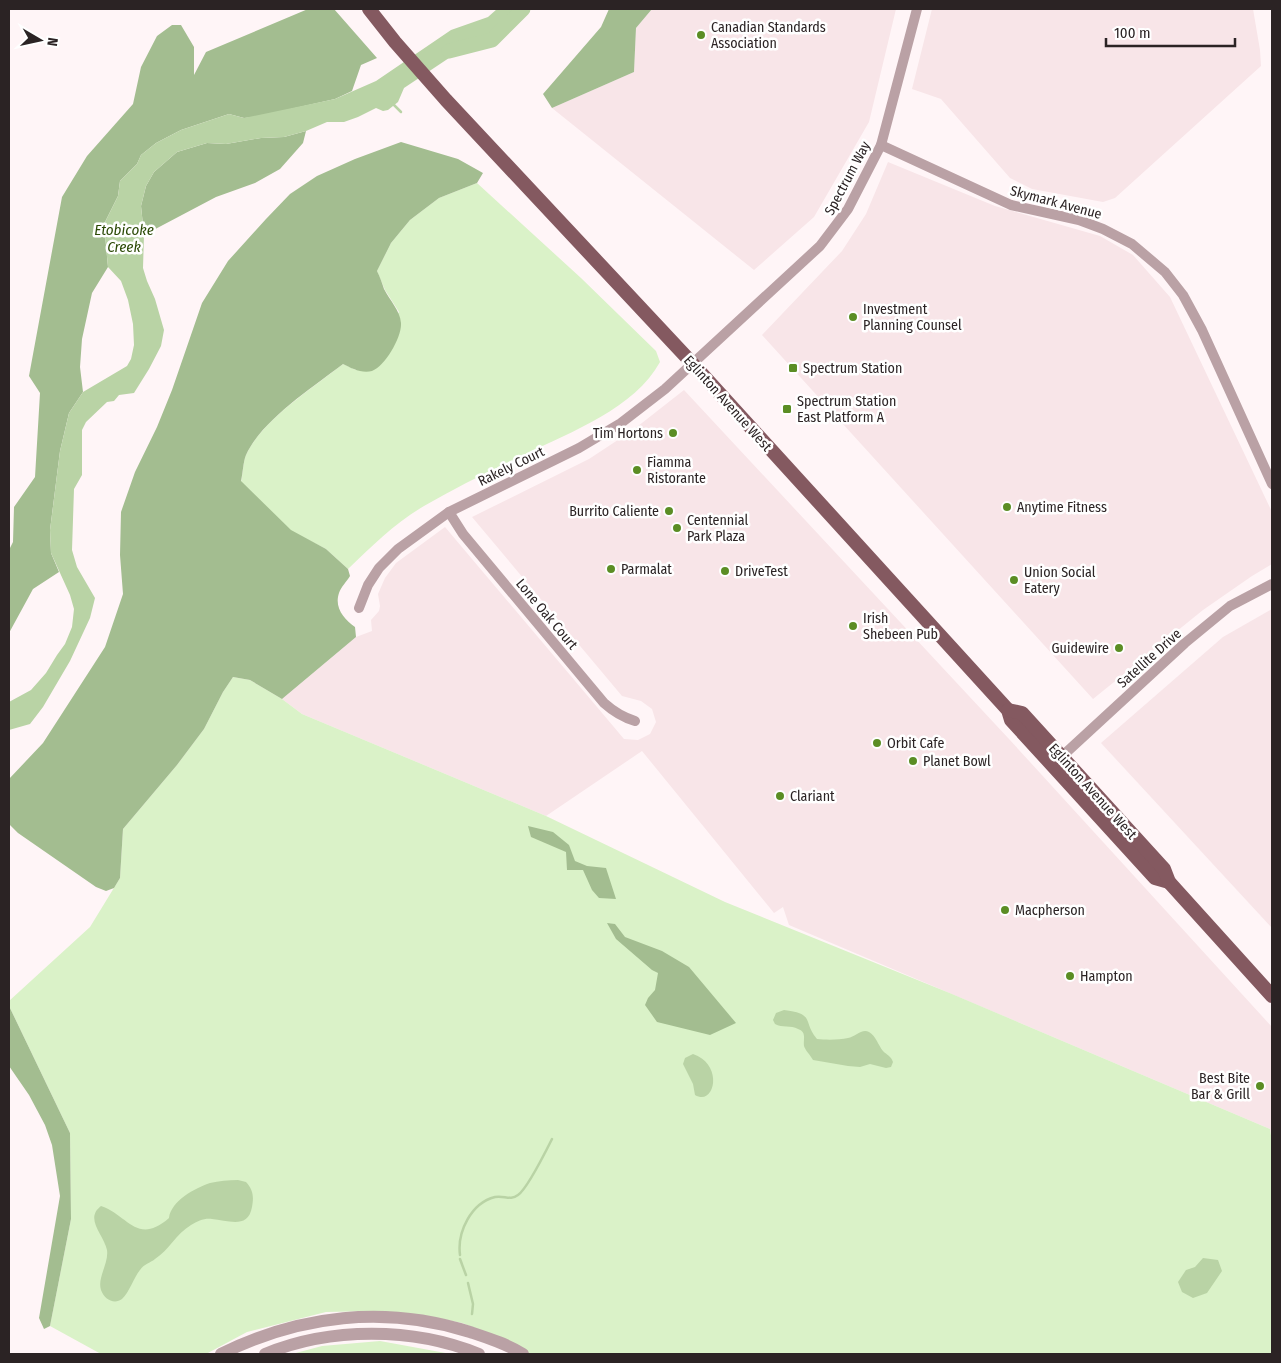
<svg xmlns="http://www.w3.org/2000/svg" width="1281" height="1363" font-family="'Fira Sans Condensed',sans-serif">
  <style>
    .built { fill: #f8e5e8 }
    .green { fill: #daf2c8 }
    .forest { fill: #a3bd90 }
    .water { fill: #b9d3a5 }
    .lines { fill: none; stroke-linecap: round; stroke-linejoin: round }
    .stream { stroke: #b9d3a5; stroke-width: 2.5 }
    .river { stroke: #b9d3a5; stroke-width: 15 }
    .minor { stroke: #baa1a5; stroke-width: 10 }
    .tertiary { stroke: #baa1a5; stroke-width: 12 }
    .primary { stroke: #845960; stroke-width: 14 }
    .poi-dot { fill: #5b8d24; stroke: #fff; stroke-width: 2 }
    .labels { text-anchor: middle; stroke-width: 5; stroke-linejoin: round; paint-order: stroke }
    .poi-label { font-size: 14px; fill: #2b2324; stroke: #fff; text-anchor: start }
    .street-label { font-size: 14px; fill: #2b2324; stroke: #fff }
    .water-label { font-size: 15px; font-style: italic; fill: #2b4905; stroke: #fff }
  </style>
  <rect width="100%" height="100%" fill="#fff5f7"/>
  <!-- built -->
  <g class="built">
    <polygon points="652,9 896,9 869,122 814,217 754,270 552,108 634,72 636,28"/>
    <polygon points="932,9 1253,9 1260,50 1261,66 1115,198 1103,202 1032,189 1010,178 941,99 912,89"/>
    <polygon points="888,162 995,206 1100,236 1133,255 1170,297 1272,512 1272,564 1252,576 1203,610 1093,699 762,335 842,251 866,214"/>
    <polygon points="684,390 1009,739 1272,1027 1272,1142 1270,1129 789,925 783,907 774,913 642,751 546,816 302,714 282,699 356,637 372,631 371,620 379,611 380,606 378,594 385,578 396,563 445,527 624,739 638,740 650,734 656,722 652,709 641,701 622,696 472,517 589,459 633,430"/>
    <polygon points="1272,609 1272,928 1101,743 1223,637"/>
  </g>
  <!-- green -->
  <g class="green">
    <path d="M 477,183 L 581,278 L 656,351 L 660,362 C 635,408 571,432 526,454 C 492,470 457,487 424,506 C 395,523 372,546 348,569 L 326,549 L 291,531 L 241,482 C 243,473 243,462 246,455 C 262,420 313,388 343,364 L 356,370 L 399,312 L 385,290 L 377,271 L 391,243 L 410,220 L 439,198 Z"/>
    <polygon points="233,677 250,680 282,699 302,714 546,816 725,902 952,994 1270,1129 1272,1142 1272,1354 527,1354 493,1335 462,1323 423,1315 376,1311 326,1312 247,1332 206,1354 101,1354 50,1326 71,1219 70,1133 9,1006 9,1001 90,927 120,878 123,829 177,765 204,729 223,692"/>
    <polygon points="380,1341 451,1354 292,1354 322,1346"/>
  </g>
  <!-- forest -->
  <g class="forest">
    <polygon points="308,9 334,9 377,58 361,65 352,91 335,99 255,117 244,118 229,114 181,130 156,143 141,155 137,164 120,181 118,196 104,224 108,267 92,293 82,339 80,367 83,392 69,413 60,451 50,530 51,553 59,572 33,589 9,633 9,550 13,542 14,507 35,477 40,393 29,376 62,197 87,156 133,104 141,67 157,36 172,25 181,25 194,47 194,75 206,52"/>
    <polygon points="609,9 652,9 636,28 634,72 552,108 543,94 601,27"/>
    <polygon points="306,131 303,143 280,169 255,183 216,197 144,235 141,206 146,186 154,172 177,152 207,143 226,144 261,138 284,137"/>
    <path d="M 401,142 L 458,159 L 483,173 L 477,183 L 439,198 L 410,220 L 391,243 L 377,271 C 380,277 382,283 384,289 C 390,301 400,310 401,323 C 402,337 385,366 372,371 C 362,374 351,368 343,364 C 312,388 262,420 246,455 C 243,462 243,473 241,481 L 291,530 L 326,549 L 348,569 L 350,576 C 347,581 341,587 339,593 C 334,608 344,619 355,627 L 356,637 L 282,699 L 250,680 L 233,677 L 223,692 L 204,729 L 177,765 L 123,829 L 120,878 L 114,888 L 106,891 L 96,887 L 18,833 L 9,824 L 9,779 L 43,743 L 105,647 L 123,594 L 120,555 L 121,512 L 135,472 L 157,427 L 172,390 L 202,303 L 228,261 L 266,219 L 290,194 L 317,176 L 355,159 Z"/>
    <polygon points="528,826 553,832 569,845 575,861 587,866 606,868 616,899 599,898 592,890 583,870 567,870 566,852 531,837"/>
    <polygon points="607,923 615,924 625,937 662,951 689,967 736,1023 710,1035 657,1022 645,1005 648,998 655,990 658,973 652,970 616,939"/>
    <polygon points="9,1006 70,1133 71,1219 50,1326 44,1329 39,1318 60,1196 52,1145 45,1125 29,1095 9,1066"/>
  </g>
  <!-- water -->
  <g class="water">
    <polygon points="497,9 525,9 490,34 464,48 404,88 398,102 388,110 383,111 376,108 358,117 344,122 327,122 306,131 284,137 261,138 226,144 207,143 177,152 154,172 146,186 141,206 144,235 143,268 147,281 155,299 164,330 161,346 149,369 134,393 119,395 114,401 107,402 86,422 82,430 82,475 74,489 72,550 77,567 95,598 90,618 70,661 43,707 30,724 9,730 9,702 31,690 46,673 57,655 65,644 72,627 74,609 70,595 51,553 50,530 60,451 69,413 83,392 127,366 131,359 134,345 133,324 128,300 121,281 108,267 104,224 118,196 120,181 137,164 141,155 156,143 181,130 229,114 244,118 335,99 376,81 451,30 488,17"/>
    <path d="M 784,1010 C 816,1014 802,1021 817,1039 C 826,1040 839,1040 848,1038 C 855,1037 862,1028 869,1032 C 876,1036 878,1045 883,1051 C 887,1055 891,1056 893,1062 L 891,1067 L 886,1068 L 870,1064 L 860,1067 L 848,1066 L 813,1060 C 811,1056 805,1050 804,1046 C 803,1039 807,1032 798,1029 C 791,1025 782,1028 775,1024 L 773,1020 L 776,1013 Z"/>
    <path d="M 693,1054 C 724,1064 715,1107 695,1095 L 693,1084 L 683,1064 L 685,1058 Z"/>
    <path d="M 238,1180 L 246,1182 C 253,1190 254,1196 252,1207 C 248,1230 227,1220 212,1219 C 204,1218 198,1221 191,1225 C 176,1234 169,1250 155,1259 C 150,1263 144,1264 140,1270 C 134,1277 129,1293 122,1299 C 114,1305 104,1299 101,1290 C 97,1278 109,1263 107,1250 C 104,1235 84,1219 101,1206 C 128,1215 137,1246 169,1218 C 171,1201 195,1188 210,1183 C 219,1181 228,1180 238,1180 Z"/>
    <polygon points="1203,1258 1218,1260 1222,1271 1207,1293 1193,1298 1182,1292 1178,1282 1186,1270 1195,1267"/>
  </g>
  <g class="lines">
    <!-- stream -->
    <g class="stream">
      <polyline points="393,104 401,112"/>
      <path d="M 460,1255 C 457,1232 471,1203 495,1197 C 504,1195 510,1201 518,1195 C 527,1189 546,1151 552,1139"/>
      <polyline points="460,1259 466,1275"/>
      <polyline points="468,1283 473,1304 472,1314"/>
    </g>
    <!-- river -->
    <polyline class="river" points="449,51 492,40 523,9"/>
    <!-- minor -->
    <g class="minor">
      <polyline points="881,145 1011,205 1079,220 1103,229 1132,244 1165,272 1183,295 1202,330 1272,484"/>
      <path d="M 449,512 L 463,534 L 604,703 C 614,712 622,717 635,721"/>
      <polyline points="359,608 368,585 379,568 398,549 449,512 579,448 621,423 665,389 820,246 848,209 881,145 917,9"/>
      <polyline points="1058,760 1185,643 1230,606 1272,584"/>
    </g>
    <!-- tertiary -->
    <g class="tertiary">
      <path d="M 221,1354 C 300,1315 385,1305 470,1332 C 488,1338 507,1344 523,1354"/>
      <path d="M 265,1354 C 330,1327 413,1327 479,1354"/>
    </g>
    <!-- primary -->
    <g class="primary">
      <polyline points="369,9 395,42 446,100 692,363 1008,710 1011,720 1155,878 1169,882"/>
      <polyline points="1008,710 1022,713 1164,869 1169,882 1272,996"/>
    </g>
  </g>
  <!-- markers -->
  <g class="poi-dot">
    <circle cx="701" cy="35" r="5"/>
    <circle cx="853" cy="317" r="5"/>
    <rect x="788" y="363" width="10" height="10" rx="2.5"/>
    <rect x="782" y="404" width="10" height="10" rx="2.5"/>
    <circle cx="673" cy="433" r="5"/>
    <circle cx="637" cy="470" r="5"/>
    <circle cx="1007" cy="507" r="5"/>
    <circle cx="669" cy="511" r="5"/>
    <circle cx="677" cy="528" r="5"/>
    <circle cx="611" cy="569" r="5"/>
    <circle cx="725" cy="571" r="5"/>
    <circle cx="1014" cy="580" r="5"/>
    <circle cx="853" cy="626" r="5"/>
    <circle cx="1119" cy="648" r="5"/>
    <circle cx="877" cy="743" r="5"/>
    <circle cx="913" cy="761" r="5"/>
    <circle cx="780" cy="796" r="5"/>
    <circle cx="1005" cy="910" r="5"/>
    <circle cx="1070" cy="976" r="5"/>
    <circle cx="1260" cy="1086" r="5"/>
  </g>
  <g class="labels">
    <!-- poi labels -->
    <g class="poi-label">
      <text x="711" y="32">Canadian Standards<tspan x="711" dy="16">Association</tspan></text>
      <text x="863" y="314">Investment<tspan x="863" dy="16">Planning Counsel</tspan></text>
      <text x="803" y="373">Spectrum Station</text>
      <text x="797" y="406">Spectrum Station<tspan x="797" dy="16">East Platform A</tspan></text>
      <text x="663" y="438" text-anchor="end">Tim Hortons</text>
      <text x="647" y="467">Fiamma<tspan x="647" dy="16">Ristorante</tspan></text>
      <text x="1017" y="512">Anytime Fitness</text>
      <text x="659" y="516" text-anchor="end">Burrito Caliente</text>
      <text x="687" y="525">Centennial<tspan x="687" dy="16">Park Plaza</tspan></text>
      <text x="621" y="574">Parmalat</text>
      <text x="735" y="576">DriveTest</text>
      <text x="1024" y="577">Union Social<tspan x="1024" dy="16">Eatery</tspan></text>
      <text x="863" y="623">Irish<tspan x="863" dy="16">Shebeen Pub</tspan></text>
      <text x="1109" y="653" text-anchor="end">Guidewire</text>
      <text x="887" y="748">Orbit Cafe</text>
      <text x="923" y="766">Planet Bowl</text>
      <text x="790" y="801">Clariant</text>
      <text x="1015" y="915">Macpherson</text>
      <text x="1080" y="981">Hampton</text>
      <text x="1250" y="1083" text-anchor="end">Best Bite<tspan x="1250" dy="16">Bar &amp; Grill</tspan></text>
    </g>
    <!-- street labels -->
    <g class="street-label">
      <text transform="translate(847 178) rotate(-62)" y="5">Spectrum Way</text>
      <text transform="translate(1056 202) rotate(15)" y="5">Skymark Avenue</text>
      <text transform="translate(728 403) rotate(48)" y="5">Eglinton Avenue West</text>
      <text transform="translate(511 466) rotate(-26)" y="5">Rakely Court</text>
      <text transform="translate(547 614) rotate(50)" y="5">Lone Oak Court</text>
      <text transform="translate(1149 658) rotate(-42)" y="5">Satellite Drive</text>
      <text transform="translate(1093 791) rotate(48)" y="5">Eglinton Avenue West</text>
    </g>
    <!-- water labels -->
    <g class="water-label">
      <text x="124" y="235">Etobicoke<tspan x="124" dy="17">Creek</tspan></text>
    </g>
  </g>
  <!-- border -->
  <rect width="1281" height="1363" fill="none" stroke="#2b2324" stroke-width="20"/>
  <!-- north arrow -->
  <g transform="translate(40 40) rotate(99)" stroke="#ffffff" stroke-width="4" paint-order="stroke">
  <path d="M0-4L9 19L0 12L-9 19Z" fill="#2b2324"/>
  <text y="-8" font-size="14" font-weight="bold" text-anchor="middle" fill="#2b2324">N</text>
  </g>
  <!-- scale -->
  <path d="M1106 38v8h129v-8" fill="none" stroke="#2b2324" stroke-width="2.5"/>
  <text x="1114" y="38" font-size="15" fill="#2b2324" stroke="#ffffff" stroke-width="4" paint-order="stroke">100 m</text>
</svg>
